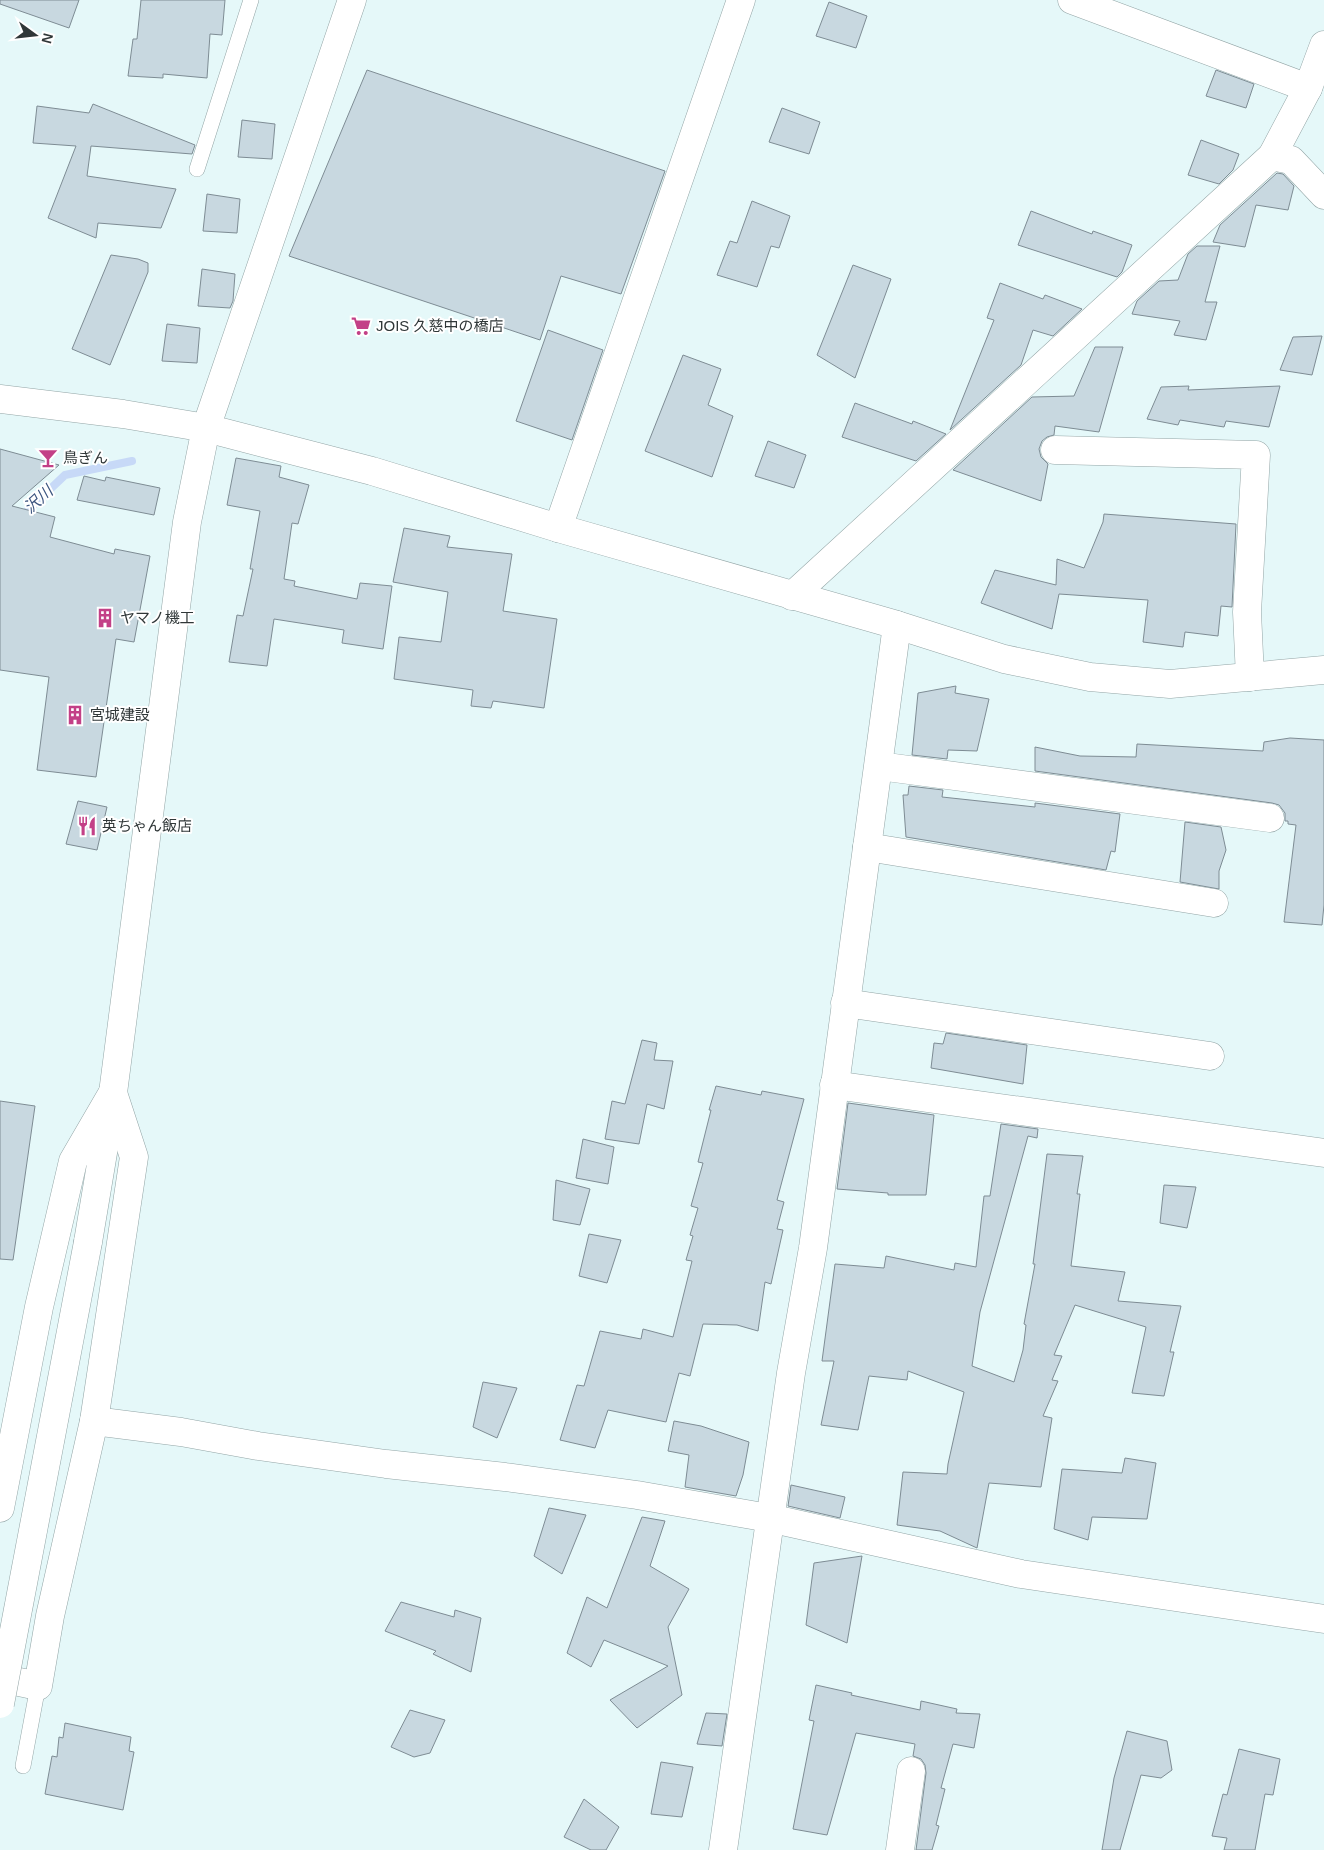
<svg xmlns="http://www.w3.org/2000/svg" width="1324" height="1850" font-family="Helvetica,'Noto Sans JP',sans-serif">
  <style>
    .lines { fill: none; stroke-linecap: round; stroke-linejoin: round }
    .stream { stroke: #c7d9f7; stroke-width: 8 }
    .building { fill: #c8d8e0; stroke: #7e8c94 }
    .lane-casing { stroke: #93a5a6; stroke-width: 16 }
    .street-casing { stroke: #93a5a6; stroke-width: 29 }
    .secondary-casing { stroke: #93a5a6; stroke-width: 29 }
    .lane { stroke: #fff; stroke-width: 15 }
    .street { stroke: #fff; stroke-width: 28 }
    .secondary { stroke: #fff; stroke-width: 28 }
    .secondary-bridge-casing { stroke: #93a5a6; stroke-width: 29; stroke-linecap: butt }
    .secondary-bridge { stroke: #fff; stroke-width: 28 }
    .labels { text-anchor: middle; stroke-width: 4; stroke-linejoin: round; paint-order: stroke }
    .poi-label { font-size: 15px; fill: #303738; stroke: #fff; text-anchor: start }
    .water-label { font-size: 16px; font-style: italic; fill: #3c557f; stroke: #fff }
  </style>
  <rect width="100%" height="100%" fill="#e5f8f9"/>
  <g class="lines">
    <!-- stream -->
    <polyline class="stream" points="0,524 24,514 65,475 132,461"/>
  </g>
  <!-- building -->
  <g class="building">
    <polygon points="0,0 79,0 69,28 0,4"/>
    <polygon points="141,0 225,0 222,35 210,34 207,78 163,74 163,78 128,76 133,39 137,39"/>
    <polygon points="829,2 867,16 856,48 816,36"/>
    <polygon points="367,70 665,171 621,294 561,276 540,340 289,256"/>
    <polygon points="1216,70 1254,84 1246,108 1206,96"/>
    <polygon points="93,104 195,145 192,154 91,146 87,176 176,189 161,228 98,223 96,238 48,218 76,146 33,143 37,106 89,113"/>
    <polygon points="782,108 820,122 809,154 769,142"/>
    <polygon points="242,120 275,124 272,159 238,157"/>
    <polygon points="1201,140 1239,154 1233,170 1219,184 1188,175"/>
    <polygon points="1277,173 1283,174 1294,186 1288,210 1256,205 1245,247 1213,242 1220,225"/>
    <polygon points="207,194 240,199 237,233 203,231"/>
    <polygon points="752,201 790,216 779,248 771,246 757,287 717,275 730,241 737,243"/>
    <polygon points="1031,211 1092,234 1093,231 1132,245 1122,272 1117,277 1018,245"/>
    <polygon points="1197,246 1220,246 1205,302 1217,302 1206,340 1174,335 1180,321 1132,314 1137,301 1159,281 1178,280 1188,254"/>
    <polygon points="111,255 138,259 148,263 148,272 110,365 72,349"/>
    <polygon points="853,265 891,279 855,378 817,355"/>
    <polygon points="202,269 235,274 233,301 230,308 198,306"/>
    <polygon points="1000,283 1043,299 1045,295 1082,309 1053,336 1033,330 1021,365 950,430 994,320 987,318"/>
    <polygon points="167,324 200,328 197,363 162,361"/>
    <polygon points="548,330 603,350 572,440 516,421"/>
    <polygon points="1322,336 1312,375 1280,370 1293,337"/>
    <polygon points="1095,347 1123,347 1099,432 1055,426 1054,435 1047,437 1042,441 1039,449 1041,457 1048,464 1041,501 953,470 1032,397 1074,396"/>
    <polygon points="683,355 721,369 708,405 733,416 712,477 645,451"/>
    <polygon points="1189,386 1188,390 1280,386 1269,427 1226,421 1224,427 1180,420 1178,425 1147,419 1161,387"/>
    <polygon points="855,403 912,424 913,421 946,434 916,461 842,437"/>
    <polygon points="768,441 806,455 794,488 755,476"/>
    <polygon points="0,449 59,465 12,506 55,517 50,537 114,554 115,549 150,556 134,642 116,639 96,777 37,770 49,677 0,670"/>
    <polygon points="236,458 281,466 279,477 309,485 298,524 292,523 284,579 295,581 294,586 357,599 360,583 392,586 383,649 342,643 344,630 274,619 267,666 229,662 237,615 243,616 253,569 250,569 260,511 227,505"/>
    <polygon points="84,476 105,481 106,477 160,488 154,515 77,500"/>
    <polygon points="1104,514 1236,524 1232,607 1221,606 1218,636 1185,632 1183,647 1143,642 1148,600 1059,594 1052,629 981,603 995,570 1056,585 1057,559 1084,568 1103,522"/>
    <polygon points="404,528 450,536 447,547 512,554 503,611 557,619 544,708 493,701 491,708 471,706 473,690 394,679 399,637 441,642 448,592 393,582"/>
    <polygon points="956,686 955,693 989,699 977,751 948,750 947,759 912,755 918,693"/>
    <polygon points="1290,738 1324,740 1324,905 1322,925 1284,922 1296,825 1288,824 1288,821 1285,821 1285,813 1279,805 1272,803 1035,771 1035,747 1080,756 1136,757 1137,744 1263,751 1264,742"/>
    <polygon points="909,786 943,790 942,797 1035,807 1035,803 1120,814 1115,852 1111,851 1106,870 906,837 903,795 908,795"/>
    <polygon points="78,801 107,807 97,850 66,844"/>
    <polygon points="1185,822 1221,827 1226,850 1219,871 1219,889 1180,882"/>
    <polygon points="946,1033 1027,1045 1023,1084 931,1068 934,1043 943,1044"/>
    <polygon points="642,1040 657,1043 654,1060 673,1061 664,1109 647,1104 639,1144 605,1139 612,1101 625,1104"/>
    <polygon points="716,1086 761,1095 762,1091 804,1099 777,1200 784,1202 777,1229 783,1230 771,1284 765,1282 758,1331 737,1325 703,1324 690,1376 679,1373 666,1422 608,1410 595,1448 560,1440 577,1385 584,1386 600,1331 641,1339 643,1329 673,1337 692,1261 686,1260 693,1236 690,1235 698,1208 691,1206 703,1163 698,1162 711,1110 709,1110"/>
    <polygon points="0,1101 35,1106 13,1260 0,1259"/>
    <polygon points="848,1103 934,1115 926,1195 888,1195 888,1193 837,1189"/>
    <polygon points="1001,1124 1038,1129 1037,1138 1028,1136 980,1312 972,1366 1014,1382 1023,1350 1026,1325 1024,1324 1035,1264 1033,1264 1047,1154 1083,1156 1077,1194 1080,1194 1071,1266 1125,1272 1118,1301 1181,1306 1170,1352 1174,1352 1164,1396 1132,1393 1146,1327 1075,1305 1054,1355 1062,1356 1052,1380 1058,1381 1043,1416 1052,1418 1041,1487 989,1483 977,1548 940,1531 897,1525 903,1472 947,1474 948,1464 964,1392 908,1371 907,1380 869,1376 858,1430 821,1425 834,1361 822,1361 835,1264 884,1268 886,1256 954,1270 955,1263 976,1267 984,1196 990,1196"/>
    <polygon points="583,1139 614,1147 608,1184 576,1178"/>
    <polygon points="556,1180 590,1189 580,1225 553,1220"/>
    <polygon points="1164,1185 1196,1187 1187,1228 1160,1223"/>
    <polygon points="589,1234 621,1240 607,1283 579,1276"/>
    <polygon points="483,1382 517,1388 497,1438 473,1427"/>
    <polygon points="674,1421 701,1426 749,1442 743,1475 736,1496 685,1487 689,1455 668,1451"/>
    <polygon points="1125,1458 1156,1463 1147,1519 1092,1517 1088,1540 1054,1529 1062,1469 1122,1473"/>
    <polygon points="791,1485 845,1497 840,1518 788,1506"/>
    <polygon points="549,1508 586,1515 562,1574 534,1556"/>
    <polygon points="642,1517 665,1521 650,1566 689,1589 668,1627 682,1695 637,1728 610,1700 668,1666 604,1640 591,1667 567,1653 587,1597 607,1608"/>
    <polygon points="862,1556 847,1643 806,1625 814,1563"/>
    <polygon points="401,1602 454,1617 455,1610 481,1618 471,1672 433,1654 436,1651 385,1631"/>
    <polygon points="816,1685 852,1693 851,1695 920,1710 921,1701 957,1709 956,1713 980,1714 974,1748 953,1744 941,1788 945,1789 936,1825 939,1826 932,1850 916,1850 926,1773 925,1765 921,1759 913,1756 915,1744 856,1733 827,1835 793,1829 814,1721 809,1720"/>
    <polygon points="410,1710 445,1720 430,1753 414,1757 391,1747"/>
    <polygon points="706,1713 727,1714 722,1746 697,1744"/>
    <polygon points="65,1723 131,1737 129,1751 134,1752 123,1810 45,1794 52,1756 57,1757 59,1737 63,1738"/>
    <polygon points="1127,1731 1167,1741 1172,1770 1161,1778 1141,1775 1120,1850 1102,1850 1114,1778"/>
    <polygon points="1239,1749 1280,1759 1273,1795 1265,1794 1255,1850 1224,1850 1227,1838 1212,1836 1223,1794 1227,1795"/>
    <polygon points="661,1762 693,1767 682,1817 651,1814"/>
    <polygon points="584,1799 619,1827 606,1850 591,1850 564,1837"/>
  </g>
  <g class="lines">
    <defs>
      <g id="lane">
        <polyline points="197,169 251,0"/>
        <polyline points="23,1766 38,1686"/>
      </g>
      <g id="street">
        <polyline points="1072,0 1308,88"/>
        <polyline points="1272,156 1291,160 1324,195"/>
        <polyline points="1055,450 1256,455 1247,612 1250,677"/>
        <polyline points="558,528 741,0"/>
        <polyline points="792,596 1272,156 1308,88 1324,45"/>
        <polyline points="879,766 1270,818"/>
        <polyline points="867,847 1214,903"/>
        <polyline points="845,1003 1210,1056"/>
        <polyline points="834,1085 1324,1153"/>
        <polyline points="94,1421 181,1432 258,1446 386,1464 505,1477 637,1495 769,1518 1021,1574 1324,1619"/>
        <polyline points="0,1508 39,1307 73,1161 112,1094"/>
        <polyline points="0,1678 38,1686 50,1616 94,1421 134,1157 113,1093"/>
        <polyline points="723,1850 791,1373 813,1248 897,625"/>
        <polyline points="900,1850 911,1771"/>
      </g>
      <g id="secondary">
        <polyline points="352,0 206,428 372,471 558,528 897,625 1004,659 1090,677 1170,684 1324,670"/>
        <polyline points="0,399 123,414 206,428 187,522 113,1093 88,1242"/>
      </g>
    </defs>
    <!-- lane casing -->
    <use href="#lane" class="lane-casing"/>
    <!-- street casing -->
    <use href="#street" class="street-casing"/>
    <!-- secondary casing -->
    <use href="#secondary" class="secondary-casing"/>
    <!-- lane -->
    <use href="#lane" class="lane"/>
    <!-- street -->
    <use href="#street" class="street"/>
    <!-- secondary -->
    <use href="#secondary" class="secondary"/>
    <defs>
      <polyline id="secondary-bridge" points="0,1704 88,1242"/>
    </defs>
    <!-- secondary-bridge casing -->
    <use href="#secondary-bridge" class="secondary-bridge-casing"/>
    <!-- secondary-bridge -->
    <use href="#secondary-bridge" class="secondary-bridge"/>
  </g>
  <!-- icons -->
  <defs>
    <symbol id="supermarket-bare" viewBox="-9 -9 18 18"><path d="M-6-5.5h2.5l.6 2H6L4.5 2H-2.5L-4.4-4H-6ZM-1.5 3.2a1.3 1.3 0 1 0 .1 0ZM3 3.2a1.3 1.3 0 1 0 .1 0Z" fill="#c34087" stroke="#fff" stroke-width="2.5" paint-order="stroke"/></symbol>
    <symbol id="bar-bare" viewBox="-9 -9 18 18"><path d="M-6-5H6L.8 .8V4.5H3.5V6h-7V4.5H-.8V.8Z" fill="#c34087" stroke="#fff" stroke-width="2.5" paint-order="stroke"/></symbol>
    <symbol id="building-bare" viewBox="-9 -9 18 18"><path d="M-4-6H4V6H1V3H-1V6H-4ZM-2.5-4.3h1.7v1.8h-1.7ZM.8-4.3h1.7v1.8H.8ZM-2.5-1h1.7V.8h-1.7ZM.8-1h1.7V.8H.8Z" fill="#c34087" stroke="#fff" stroke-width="2.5" paint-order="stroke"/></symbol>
    <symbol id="restaurant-bare" viewBox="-9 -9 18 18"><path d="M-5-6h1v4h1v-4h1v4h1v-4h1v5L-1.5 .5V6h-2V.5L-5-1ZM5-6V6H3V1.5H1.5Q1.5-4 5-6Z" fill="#c34087" stroke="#fff" stroke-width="2.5" paint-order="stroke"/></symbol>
  </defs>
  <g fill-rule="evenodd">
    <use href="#supermarket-bare" x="347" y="312" width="28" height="28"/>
    <use href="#bar-bare" x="34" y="444" width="28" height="28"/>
    <use href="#building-bare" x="91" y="604" width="28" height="28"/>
    <use href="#building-bare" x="61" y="701" width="28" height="28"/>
    <use href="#restaurant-bare" x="73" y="812" width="28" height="28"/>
  </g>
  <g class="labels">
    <!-- poi labels -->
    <g class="poi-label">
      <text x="376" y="331">JOIS 久慈中の橋店</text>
      <text x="63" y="463">鳥ぎん</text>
      <text x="120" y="623">ヤマノ機工</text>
      <text x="90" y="720">宮城建設</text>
      <text x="102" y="831">英ちゃん飯店</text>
    </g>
    <!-- water labels -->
    <g class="water-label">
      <text transform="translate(38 499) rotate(-42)" y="6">沢川</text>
    </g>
  </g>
  <!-- north arrow -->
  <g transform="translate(35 35) rotate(105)" stroke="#ffffff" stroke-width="4" paint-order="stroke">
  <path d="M0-4L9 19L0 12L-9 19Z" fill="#303738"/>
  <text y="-8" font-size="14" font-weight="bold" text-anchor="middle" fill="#303738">N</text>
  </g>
</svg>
